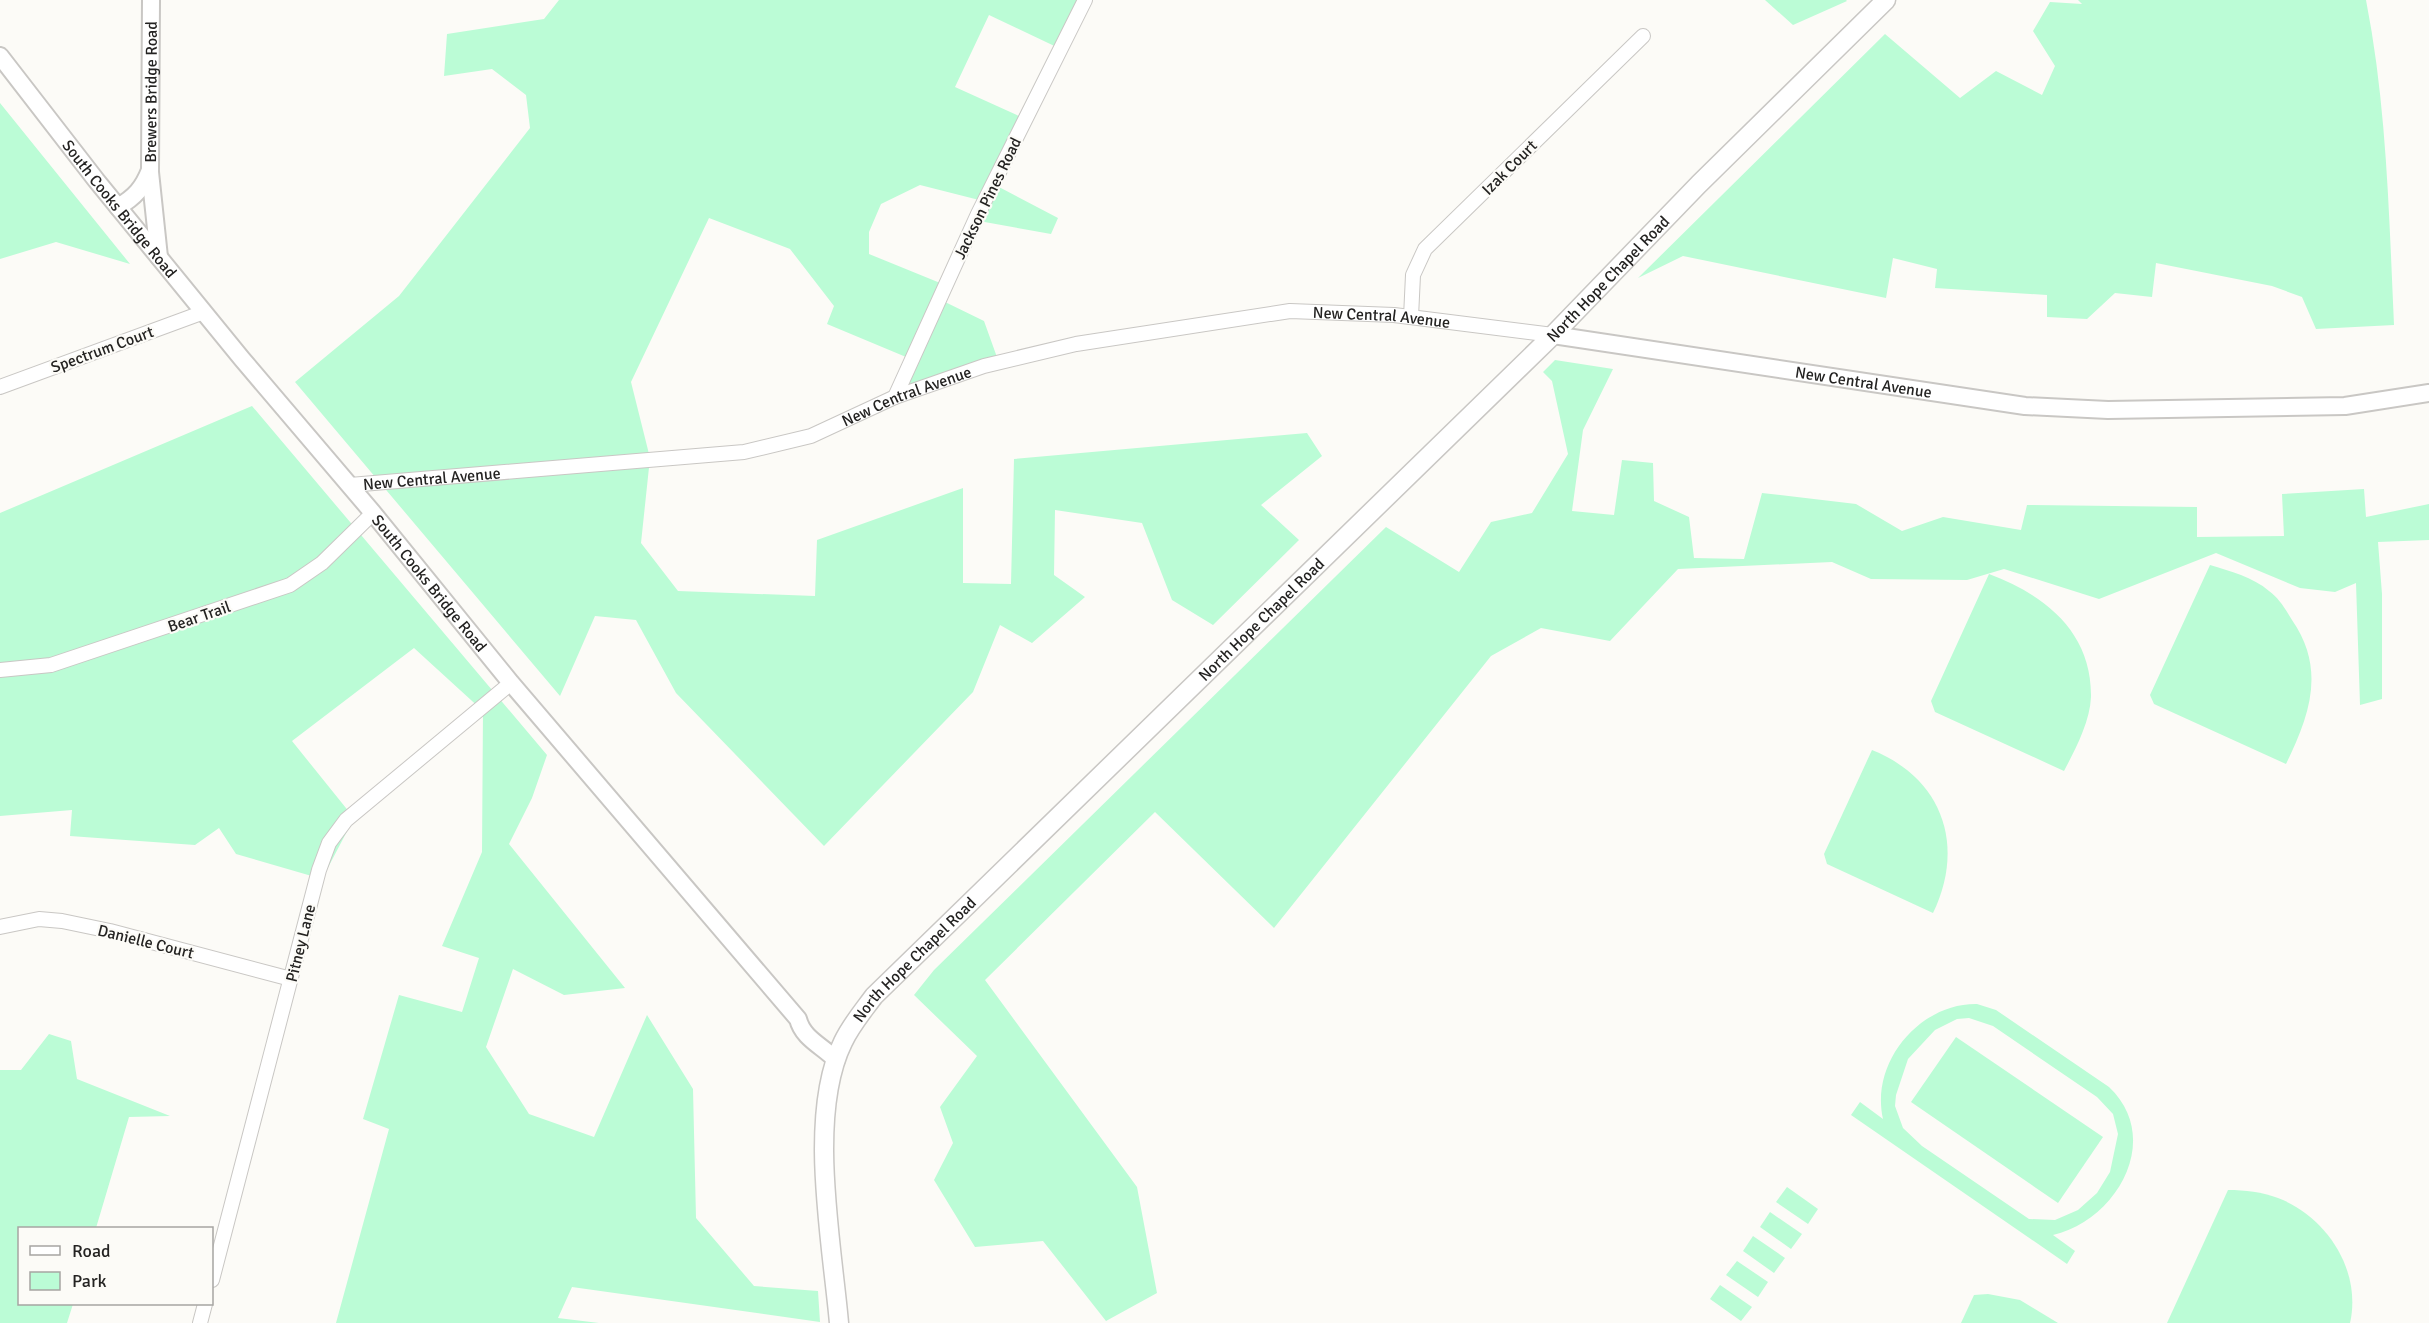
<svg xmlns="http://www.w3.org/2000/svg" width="2429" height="1323" font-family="Signika,sans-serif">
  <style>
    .green { fill: #bbfcd6; fill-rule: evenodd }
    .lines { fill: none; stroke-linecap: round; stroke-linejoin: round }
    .minor-casing { stroke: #c9c7c4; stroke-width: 16 }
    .tertiary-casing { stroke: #c9c7c4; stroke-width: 20 }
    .secondary-casing { stroke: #c9c7c4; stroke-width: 21 }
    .minor { stroke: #fff; stroke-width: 14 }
    .tertiary { stroke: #fff; stroke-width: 16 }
    .secondary { stroke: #fff; stroke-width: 18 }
    .labels { text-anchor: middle; stroke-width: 4.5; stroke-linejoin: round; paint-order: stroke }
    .street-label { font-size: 16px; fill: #242322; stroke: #fcfbf7 }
  </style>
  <rect width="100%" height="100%" fill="#fcfbf7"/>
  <!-- green -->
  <g class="green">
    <polygon points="559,0 1091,0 1067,52 989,15 955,87 1030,121 999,187 1058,218 1051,234 979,221 987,202 920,185 881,204 869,232 869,254 950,287 943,301 984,321 998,360 900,398 918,362 827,324 834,306 790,249 709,218 631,382 650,458 641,543 678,591 815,596 817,540 963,488 963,583 1011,584 1014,459 1307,433 1322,456 1261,505 1299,540 1213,625 1172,600 1142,523 1055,510 1054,575 1085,597 1032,643 1000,625 973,692 824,846 676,693 636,620 595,616 560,696 295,382 399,296 530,128 526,95 492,69 444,76 447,34 544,19"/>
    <polygon points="1765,0 1846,0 1847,1 1793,25"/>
    <path d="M 2078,0 L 2366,0 C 2387,107 2389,216 2394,325 L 2316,329 L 2302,297 L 2272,286 L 2156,263 L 2152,297 L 2115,293 L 2087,319 L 2047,317 L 2047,295 L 1935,288 L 1937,269 L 1893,258 L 1886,298 L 1683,256 L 1638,278 L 1885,34 L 1960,98 L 1996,71 L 2042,95 L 2055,66 L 2033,31 L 2050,2 L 2082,4 Z"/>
    <polygon points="0,103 130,264 56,242 0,259"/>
    <polygon points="1555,360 1613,369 1583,430 1572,511 1614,515 1622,460 1653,463 1654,501 1689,517 1694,558 1744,559 1762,493 1856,504 1902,531 1943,517 2021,530 2027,505 2197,507 2197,537 2284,536 2282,494 2364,489 2366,517 2429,504 2429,540 2378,542 2382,594 2382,699 2360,705 2356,583 2335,592 2300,588 2216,553 2099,599 2004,569 1967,580 1871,579 1832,562 1678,569 1610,641 1541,628 1491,656 1274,928 1155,812 985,980 1137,1187 1157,1293 1106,1321 1043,1241 975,1247 934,1180 953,1143 940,1107 977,1056 914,995 934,970 1386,527 1459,572 1491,522 1532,513 1568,454 1552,381 1543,372"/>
    <polygon points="252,406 547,755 532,798 509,844 625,988 564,995 513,969 486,1047 529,1114 594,1137 647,1015 693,1089 696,1218 754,1286 818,1291 820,1322 572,1287 558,1318 599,1323 336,1323 389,1129 363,1119 399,995 462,1012 479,958 442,946 482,852 483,711 414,648 292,741 354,818 322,879 236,854 219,828 195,845 70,836 72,810 0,816 0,513"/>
    <path d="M 2210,565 C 2230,571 2253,577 2269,591 C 2279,598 2286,610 2292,620 C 2326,669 2310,715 2286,764 L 2154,704 L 2150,695 Z"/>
    <path d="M 1989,574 C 2045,595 2092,632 2091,697 C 2090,722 2075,750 2064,771 L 1935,712 L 1931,701 Z"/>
    <path d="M 1872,750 C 1942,778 1966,845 1933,913 L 1827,864 L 1824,854 Z"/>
    <path d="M 1977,1004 L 1996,1010 L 2109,1087 C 2164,1139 2116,1221 2053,1235 L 2075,1251 L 2067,1264 L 1851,1115 L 1860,1102 L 1883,1119 C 1870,1062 1920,1003 1977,1004 ZM 1969,1018 L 1993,1026 L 2097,1097 L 2113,1114 L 2118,1134 L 2110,1172 L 2097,1193 L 2078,1210 L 2055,1220 L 2029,1219 L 1922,1146 L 1903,1128 L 1895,1106 L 1896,1095 L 1908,1059 L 1935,1030 L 1957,1019 Z"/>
    <polygon points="49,1034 71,1041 77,1079 170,1116 129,1117 96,1228 20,1228 20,1304 73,1304 67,1323 0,1323 0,1070 21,1070"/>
    <polygon points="1956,1037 2103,1137 2058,1203 1911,1102"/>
    <polygon points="1787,1187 1818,1209 1808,1224 1776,1202"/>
    <path d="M 2228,1190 C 2245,1190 2262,1192 2278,1198 C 2326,1216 2362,1270 2350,1323 L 2167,1323 Z"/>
    <polygon points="1770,1212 1802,1234 1791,1249 1760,1227"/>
    <polygon points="1753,1236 1785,1258 1774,1273 1743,1251"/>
    <polygon points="1737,1261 1768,1282 1758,1297 1726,1275"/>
    <polygon points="1720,1285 1752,1307 1741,1321 1710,1299"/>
    <polygon points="1988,1294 2020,1300 2058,1323 1961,1323 1974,1295"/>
  </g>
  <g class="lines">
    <defs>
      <g id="minor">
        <polyline points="1411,317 1413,275 1425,249 1643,36"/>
        <polyline points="0,387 204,312"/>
        <polyline points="895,397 978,214 1085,0"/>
        <path id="s1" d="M 350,485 L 744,452 L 811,436 L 895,397 L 984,366 L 1076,344 L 1290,311 L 1394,315 L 1553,335"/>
        <polyline points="0,670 51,665 290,585 322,563 373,513"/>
        <polyline points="0,927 39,919 62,921 110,931 291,979"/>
        <polyline points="212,1280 319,870 329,843 346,820 511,683"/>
        <polyline points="200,1323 205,1304"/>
      </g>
      <g id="tertiary">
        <path id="s2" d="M 0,56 L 96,180 L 242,359 L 373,513 L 511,683 L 798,1019 C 803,1039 823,1046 836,1060"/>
        <polyline points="150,172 159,257"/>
        <path id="s3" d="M 118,207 C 135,197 143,188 150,170 L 151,0"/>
        <path id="s4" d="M 1553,335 L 2025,406 L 2108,410 L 2345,406 L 2429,393"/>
      </g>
      <g id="secondary">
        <path id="s5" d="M 839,1323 C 832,1243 807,1115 843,1042 C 851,1025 863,1011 874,996 L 1553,335 L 1699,184 L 1886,0"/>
      </g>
    </defs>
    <!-- minor casing -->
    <use href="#minor" class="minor-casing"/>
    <!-- tertiary casing -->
    <use href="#tertiary" class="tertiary-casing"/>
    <!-- secondary casing -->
    <use href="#secondary" class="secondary-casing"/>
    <!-- minor -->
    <use href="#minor" class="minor"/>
    <!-- tertiary -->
    <use href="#tertiary" class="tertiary"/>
    <!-- secondary -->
    <use href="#secondary" class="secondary"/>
  </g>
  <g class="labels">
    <!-- street labels -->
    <g class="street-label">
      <text dy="6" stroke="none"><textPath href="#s3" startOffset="128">Brewers Bridge Road</textPath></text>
      <text transform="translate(1509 167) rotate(-45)" y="6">Izak Court</text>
      <text transform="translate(987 198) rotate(-64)" y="6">Jackson Pines Road</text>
      <text dy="6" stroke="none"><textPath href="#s2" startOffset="194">South Cooks Bridge Road</textPath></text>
      <text dy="6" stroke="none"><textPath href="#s5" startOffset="1366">North Hope Chapel Road</textPath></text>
      <text dy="6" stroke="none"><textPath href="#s1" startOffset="1054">New Central Avenue</textPath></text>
      <text transform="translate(102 349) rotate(-20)" y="6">Spectrum Court</text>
      <text dy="6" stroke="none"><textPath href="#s4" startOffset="314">New Central Avenue</textPath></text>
      <text dy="6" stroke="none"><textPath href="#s1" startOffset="568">New Central Avenue</textPath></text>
      <text dy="6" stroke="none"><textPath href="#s1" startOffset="82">New Central Avenue</textPath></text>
      <text dy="6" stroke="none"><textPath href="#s2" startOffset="680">South Cooks Bridge Road</textPath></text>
      <text transform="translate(199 616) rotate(-19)" y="6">Bear Trail</text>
      <text dy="6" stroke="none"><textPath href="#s5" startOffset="880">North Hope Chapel Road</textPath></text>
      <text transform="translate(146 941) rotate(14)" y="6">Danielle Court</text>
      <text transform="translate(300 943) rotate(-76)" y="6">Pitney Lane</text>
      <text dy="6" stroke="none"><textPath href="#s5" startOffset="394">North Hope Chapel Road</textPath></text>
    </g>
  </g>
  <!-- legend -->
  <rect x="18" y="1227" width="195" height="78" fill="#fcfbf7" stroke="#a6a5a2" stroke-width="1.5"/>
  <rect x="30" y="1246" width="30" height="9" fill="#ffffff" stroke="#a6a5a2" stroke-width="1.5"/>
  <text x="72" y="1257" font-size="18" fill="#242322">Road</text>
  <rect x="30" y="1272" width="30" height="18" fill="#bbfcd6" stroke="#a6a5a2" stroke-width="1.5"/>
  <text x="72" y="1287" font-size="18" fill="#242322">Park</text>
</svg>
